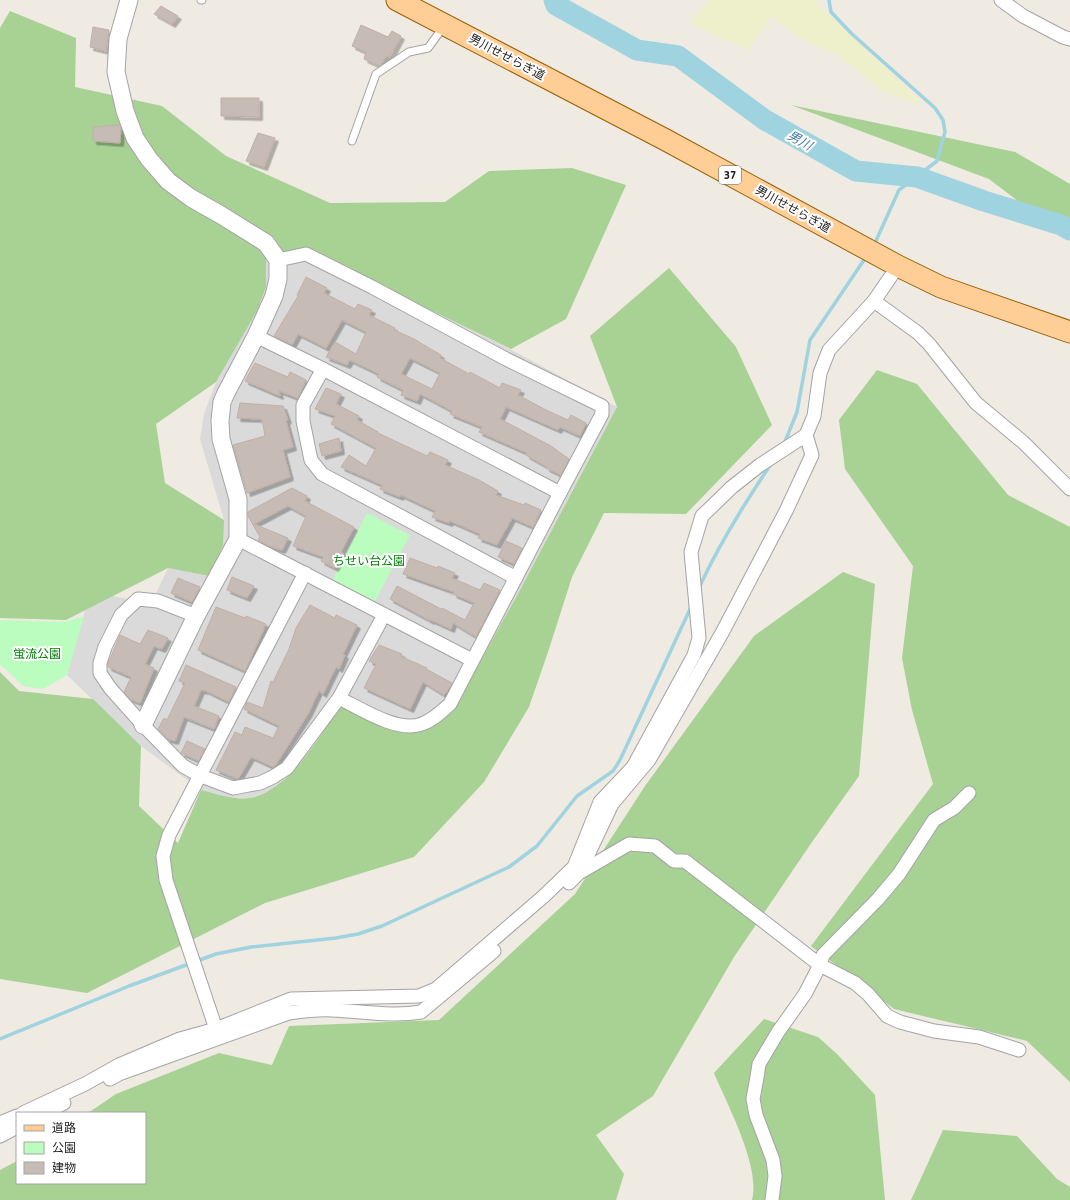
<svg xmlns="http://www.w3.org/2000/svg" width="1070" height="1200" font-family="'Titillium Web','Noto Sans JP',sans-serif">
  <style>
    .residential { fill: #dbdada }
    .farmland { fill: #eeefcb }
    .forest { fill: #a8d194 }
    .park { fill: #bbfdbe }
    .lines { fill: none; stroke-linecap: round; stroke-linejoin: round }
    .stream { stroke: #9fd3df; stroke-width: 3.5 }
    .river { stroke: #9fd3df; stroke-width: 21 }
    .building { fill: #c7bcb5; stroke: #c1afa3; fill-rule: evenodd; filter: url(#shadow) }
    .service-casing { stroke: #a4a4a4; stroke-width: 9 }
    .minor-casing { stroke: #a4a4a4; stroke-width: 15 }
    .tertiary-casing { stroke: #a4a4a4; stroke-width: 19 }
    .primary-casing { stroke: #955f00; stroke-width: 23 }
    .service { stroke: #fff; stroke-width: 7 }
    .minor { stroke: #fff; stroke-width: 13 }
    .tertiary { stroke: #fff; stroke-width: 17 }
    .primary { stroke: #ffce96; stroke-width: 21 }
    .labels { text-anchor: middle; stroke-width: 4; stroke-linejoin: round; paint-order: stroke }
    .shield { fill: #fff; stroke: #616161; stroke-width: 1 }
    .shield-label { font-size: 11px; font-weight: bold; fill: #1d1d1d }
    .street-label { font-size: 12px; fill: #1d1d1d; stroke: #fff }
    .park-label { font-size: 12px; fill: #05810a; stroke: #fff }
    .water-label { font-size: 13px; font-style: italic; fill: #417aaa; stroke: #fff }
  </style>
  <defs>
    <filter id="shadow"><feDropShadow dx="3.5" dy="3.5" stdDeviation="0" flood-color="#0004"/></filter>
  </defs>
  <rect width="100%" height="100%" fill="#efeae2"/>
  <!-- residential -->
  <polygon class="residential" points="304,249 508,348 617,407 519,592 457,703 421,729 341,705 295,771 272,790 249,798 223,797 201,790 141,746 67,675 85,610 113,596 151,604 168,568 209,576 224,520 200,439 204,414 216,382 257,311 266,287 266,258"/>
  <!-- farmland -->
  <polygon class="farmland" points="710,0 818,0 818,5 920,100 917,104 884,92 833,52 818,47 798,37 771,16 748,50 689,23"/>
  <!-- forest -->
  <g class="forest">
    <polygon points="10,11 76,38 75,87 162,106 226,156 330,203 445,202 489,171 572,168 626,185 566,319 511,349 304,249 266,258 266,287 257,311 216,382 156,424 165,483 224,520 223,545 209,576 168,568 66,620 0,618 0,28"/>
    <polygon points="791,105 1015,152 1070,184 1070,237 1059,232 989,179"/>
    <path d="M 669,268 L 736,347 L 772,425 L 686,514 L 604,513 L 572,577 L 549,649 L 529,707 L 484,782 L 414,857 L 265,903 L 87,993 L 0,979 L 0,672 L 19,691 L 93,699 L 141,746 L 139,806 L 178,843 L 201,790 C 216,794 234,800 249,798 C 289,792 320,735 341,705 L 397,730 L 457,703 L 519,592 L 617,407 L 590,336 Z"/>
    <polygon points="877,370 917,384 1008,495 1070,527 1070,1082 1027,1041 894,1009 811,946 933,784 912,710 902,658 913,566 845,469 839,420"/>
    <polygon points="843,572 875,584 859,776 812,842 734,957 653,1096 596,1135 624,1174 616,1200 0,1200 0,1170 17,1161 17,1183 145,1183 145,1113 88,1113 116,1094 219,1053 272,1065 289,1026 439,1020 575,894 645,786 754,636"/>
    <path d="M 764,1019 L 818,1037 L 837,1054 L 875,1095 L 885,1200 L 752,1200 C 761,1167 727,1104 714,1073 Z"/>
    <polygon points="943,1130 1017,1136 1057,1179 1070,1187 1070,1200 911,1200"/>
  </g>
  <!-- park -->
  <g class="park">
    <polygon points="367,513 410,535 372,607 330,585"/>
    <polygon points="84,616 67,675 43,689 23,686 0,664 0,620 65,622"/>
  </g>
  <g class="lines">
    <!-- stream -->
    <g class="stream">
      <polyline points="829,0 831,12 852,34 935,108 943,120 945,132 937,161 899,190 874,245"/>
      <polyline points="784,444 797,412 810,340 866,257"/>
      <path d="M 699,588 C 719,544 744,504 771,464"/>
      <polyline points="0,1039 129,986 216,954 251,947 336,938 358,934 382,926 509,867 537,846 577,796 613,771 620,760 691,607"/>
    </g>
    <!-- river -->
    <polyline class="river" points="554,0 556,5 637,50 678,56 765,120 856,171 917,177 984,201 1061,225 1070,230"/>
  </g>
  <!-- building -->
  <g class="building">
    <polygon points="161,6 178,16 172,24 154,14"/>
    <polygon points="361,25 388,37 392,31 401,36 390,57 386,56 380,66 364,59 366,52 352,46"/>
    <polygon points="93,27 109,30 106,51 90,47"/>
    <polygon points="221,98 259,98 259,117 221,116"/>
    <polygon points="120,125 121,128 120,143 93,141 93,127"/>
    <polygon points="258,133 275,138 264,167 246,161"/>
    <path d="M 306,277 L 327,288 L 324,293 L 355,309 L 358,304 L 372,310 L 369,315 L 395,328 L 394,330 L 414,339 L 441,355 L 440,358 L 469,374 L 470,372 L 500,388 L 502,383 L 521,390 L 518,395 L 546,410 L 568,420 L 571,415 L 586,423 L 580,436 L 560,427 L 558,430 L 506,407 L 500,419 L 551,446 L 569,459 L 561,475 L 546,468 L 547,467 L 526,455 L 527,453 L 479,432 L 482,427 L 450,414 L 452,411 L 420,394 L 417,401 L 401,395 L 403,390 L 377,377 L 379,374 L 350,360 L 347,365 L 326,357 L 335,342 L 356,354 L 366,332 L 342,320 L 326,348 L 298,334 L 292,345 L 274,336 L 298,296 L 297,295 ZM 410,358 L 440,373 L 432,389 L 401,374 Z"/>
    <polygon points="255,363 288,377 290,372 306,380 298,398 279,391 280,396 245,381"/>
    <polygon points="326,388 341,394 336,404 359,416 357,420 378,432 378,433 427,456 430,452 448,460 445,465 479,480 498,491 496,495 524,505 525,503 541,510 533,527 512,518 497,545 478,538 480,534 450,521 449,523 432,517 435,511 401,495 400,497 380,489 382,485 341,467 349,455 366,466 376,448 331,424 335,416 315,409"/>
    <polygon points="240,403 283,406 288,420 286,421 293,447 283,450 290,477 247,493 233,445 265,436 262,419 237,418"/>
    <polygon points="339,438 341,451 322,456 319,444"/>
    <polygon points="292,488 307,496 305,501 354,527 341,552 343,553 335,568 321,561 323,557 293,546 306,516 288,506 254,524 288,538 282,550 269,546 258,540 260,537 248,516 248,512"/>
    <polygon points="506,541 522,548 514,564 498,557"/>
    <polygon points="410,558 437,568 438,566 455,573 452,578 480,590 484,583 500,590 476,637 453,623 451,629 431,620 431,621 390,599 397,586 441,609 442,608 465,620 474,603 453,594 454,592 403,574"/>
    <polygon points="232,577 254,586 247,598 227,590"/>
    <polygon points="178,578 200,587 192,602 171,593"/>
    <polygon points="310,605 335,618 336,615 357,625 343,654 345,655 339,669 336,667 323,694 319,691 308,714 275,766 273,767 251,757 238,779 216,770 235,732 242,735 245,727 273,738 279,726 244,709 247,702 263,708 271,681 273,682 289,649 296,628"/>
    <polygon points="216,607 245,618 246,616 266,624 245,671 198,650"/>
    <polygon points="148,630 168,638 162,649 154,646 145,664 154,668 140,703 130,699 124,692 131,677 108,667 108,664 120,635 140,644"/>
    <polygon points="379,645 402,654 400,656 427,668 426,669 452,683 450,687 444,695 423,682 410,709 364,688 376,664 369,661"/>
    <polygon points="186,665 236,687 229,702 204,690 204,691 201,690 194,706 219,716 214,729 184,717 175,741 167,739 158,729 164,718 167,720 185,683 179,681"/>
    <polygon points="187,741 205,749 199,761 181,753"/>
  </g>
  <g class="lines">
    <defs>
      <g id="service">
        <polyline points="201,0 202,0"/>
        <polyline points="352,141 376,74 409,52 428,48 444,26"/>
      </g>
      <g id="minor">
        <polyline points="1001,0 1023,16 1063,37 1070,39"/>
        <path d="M 278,260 L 306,254 L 372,287 L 506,359 L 602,406 L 602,414 L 560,493 L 450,704 C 441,712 433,720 422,724 C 398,733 361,709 339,698"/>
        <polyline points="874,301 918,333 929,344 976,403 1024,443 1070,489"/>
        <polyline points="256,336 323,369 560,493"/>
        <polyline points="323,369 303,405 303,421 311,460 322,474 516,578"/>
        <polyline points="238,539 472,660"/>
        <polyline points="196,616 158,601 138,599 121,615 105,647 100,663 100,673 110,688 143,725 183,766 201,776 233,788 260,783 273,777 287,768 339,698 384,615"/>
        <polyline points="586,859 612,804 649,760 722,633 786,511 812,455 806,435"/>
        <polyline points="569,883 579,873 629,844 655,846 674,861 685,861 820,965 855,983 868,994 887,1016 900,1022 934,1031 979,1037 1019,1050"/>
        <polyline points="216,1029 166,880 163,856 169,835 305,573"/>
        <path d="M 110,1079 L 119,1074 L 289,1013 C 303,1011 318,1009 332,1010 C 362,1011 392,1017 421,1012 L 494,951"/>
        <polyline points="23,1113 85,1084 119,1065 180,1039 216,1029 291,999 419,996 436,989 544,896 574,867 600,802 633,767 694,655 699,638 691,552 702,516 732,487 760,465 806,435 814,416 820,373 829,350 874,301 898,266"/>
        <polyline points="44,1113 64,1103"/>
        <polyline points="0,1123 17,1116"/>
        <polyline points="0,1136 17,1127"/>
        <polyline points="772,1200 775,1176 773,1160 756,1115 753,1099 757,1077 759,1064 778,1032 805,994 820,965 823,955 878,899 899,874 934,820 954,808 969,793"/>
      </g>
      <polyline id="tertiary" points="129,0 118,39 116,72 125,111 135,138 149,159 168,181 191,198 221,215 266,243 278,260 278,279 274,296 256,336 226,393 222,402 220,421 221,439 238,499 238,539 196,616 143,725"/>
      <polyline id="primary" points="397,0 664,139 898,266 941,287 1070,332"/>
    </defs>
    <!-- service casing -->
    <use href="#service" class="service-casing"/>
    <!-- minor casing -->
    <use href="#minor" class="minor-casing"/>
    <!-- tertiary casing -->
    <use href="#tertiary" class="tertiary-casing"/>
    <!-- primary casing -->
    <use href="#primary" class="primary-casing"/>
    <!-- service -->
    <use href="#service" class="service"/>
    <!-- minor -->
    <use href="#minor" class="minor"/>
    <!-- tertiary -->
    <use href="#tertiary" class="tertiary"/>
    <!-- primary -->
    <use href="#primary" class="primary"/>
  </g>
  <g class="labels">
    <!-- shield labels -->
    <rect class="shield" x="719" y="166" width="22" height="18" rx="3"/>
    <g class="shield-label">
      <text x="730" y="179">37</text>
    </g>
    <!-- street labels -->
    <g class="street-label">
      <text transform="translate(507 57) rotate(28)" y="4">男川せせらぎ道</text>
      <text transform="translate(793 209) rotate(29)" y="4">男川せせらぎ道</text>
    </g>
    <!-- park labels -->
    <g class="park-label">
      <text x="369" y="565">ちせい台公園</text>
      <text x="37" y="658">蛍流公園</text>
    </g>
    <!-- water labels -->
    <g class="water-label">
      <text transform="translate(800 140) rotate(29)" y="5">男川</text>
    </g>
  </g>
  <!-- legend -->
  <rect x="16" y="1112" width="130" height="72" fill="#ffffff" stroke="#a5a5a5"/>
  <rect x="24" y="1125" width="20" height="6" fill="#ffce96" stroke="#a5a5a5"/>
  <text x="52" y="1132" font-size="12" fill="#1d1d1d">道路</text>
  <rect x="24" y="1142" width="20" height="12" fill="#bbfdbe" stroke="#a5a5a5"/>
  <text x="52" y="1152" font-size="12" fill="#1d1d1d">公園</text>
  <rect x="24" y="1162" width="20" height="12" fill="#c7bcb5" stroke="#a5a5a5"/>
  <text x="52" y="1172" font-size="12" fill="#1d1d1d">建物</text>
</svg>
